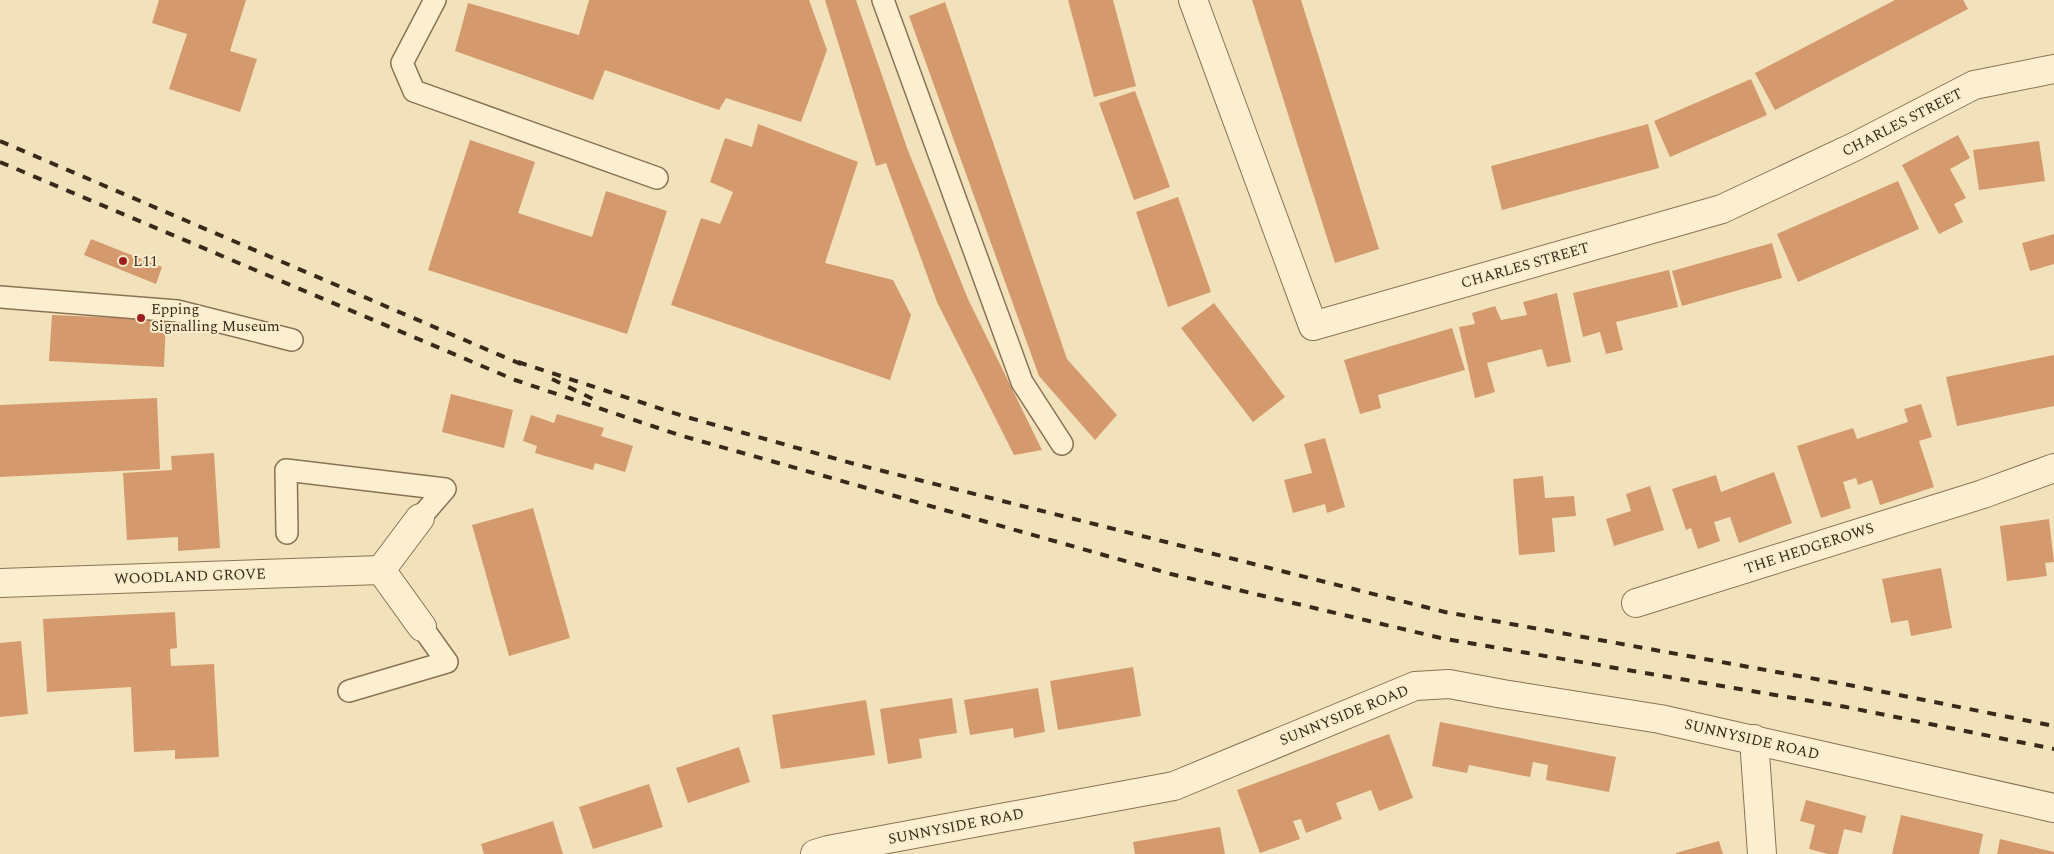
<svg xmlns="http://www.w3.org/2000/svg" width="2054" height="854" font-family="Spectral,serif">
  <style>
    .building { fill: #d4996d }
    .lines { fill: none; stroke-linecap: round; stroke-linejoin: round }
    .service-casing { stroke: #8a7254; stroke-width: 24 }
    .minor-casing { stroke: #8a7254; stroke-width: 30 }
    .service { stroke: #fcefcf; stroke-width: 21 }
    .minor { stroke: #fcefcf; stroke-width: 28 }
    .rail { stroke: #38291a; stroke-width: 4; stroke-dasharray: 9 9; stroke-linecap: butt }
    .poi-dot { fill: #9f1f1e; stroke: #f8eccb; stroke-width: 2 }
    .labels { text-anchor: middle; stroke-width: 4; stroke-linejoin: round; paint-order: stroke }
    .street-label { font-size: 15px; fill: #38291a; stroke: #f8eccb }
    .poi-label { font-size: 15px; fill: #38291a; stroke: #f8eccb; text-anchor: start }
  </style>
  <rect width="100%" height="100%" fill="#f2e2bb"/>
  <!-- building -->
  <g class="building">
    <polygon points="159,0 246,0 230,51 257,59 240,112 169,89 187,34 152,23"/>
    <polygon points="589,0 809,0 827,50 801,122 726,98 719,110 605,70 593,100 455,51 468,3 579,35"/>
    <polygon points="825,0 856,0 907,148 968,299 1042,450 1014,455 937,302 886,163 876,166"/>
    <polygon points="1068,0 1113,0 1136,86 1094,97"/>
    <polygon points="1252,0 1301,0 1379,249 1335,263"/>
    <polygon points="1895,0 1963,0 1968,9 1775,110 1755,73"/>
    <polygon points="945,2 1067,359 1117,415 1095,440 1039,376 909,16"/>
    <polygon points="1751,79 1767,115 1670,157 1654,121"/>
    <polygon points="1135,91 1170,187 1134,200 1099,103"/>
    <polygon points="758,124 858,162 825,263 893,280 911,315 890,380 671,305 701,218 720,224 733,192 710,182 725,138 752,147"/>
    <polygon points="1648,124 1659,168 1502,210 1491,166"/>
    <polygon points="1958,135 1970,158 1950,169 1966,198 1954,204 1963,222 1939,234 1902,165"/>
    <polygon points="470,140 535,162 518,213 592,237 606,191 667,211 627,334 428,270"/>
    <polygon points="2039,141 2045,181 1979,190 1973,150"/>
    <polygon points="1898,181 1919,229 1798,282 1777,234"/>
    <polygon points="1178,197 1211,292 1168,307 1136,212"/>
    <polygon points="2054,234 2054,264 2030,271 2022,243"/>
    <polygon points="91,239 162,267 156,284 84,255"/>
    <polygon points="1772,243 1782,278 1682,306 1672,271"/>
    <polygon points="1669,270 1678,307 1616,322 1623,350 1606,354 1600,332 1583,337 1573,293"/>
    <polygon points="1557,293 1571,362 1547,367 1542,349 1487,363 1495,392 1475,398 1459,327 1475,324 1472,313 1495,306 1501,320 1527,315 1523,302"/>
    <polygon points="1214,303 1285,397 1253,422 1181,328"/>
    <polygon points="52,315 166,320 164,367 49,361"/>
    <polygon points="1452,328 1465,370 1378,395 1381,408 1360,414 1344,360"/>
    <polygon points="2054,355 2054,406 1957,426 1946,377"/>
    <polygon points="451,394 513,410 504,448 442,432"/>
    <polygon points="157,398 160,469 0,477 0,405"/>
    <polygon points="1921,404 1932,437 1919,441 1934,487 1880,505 1872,480 1858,485 1856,478 1843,482 1851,508 1821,518 1797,446 1853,428 1857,439 1908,422 1904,409"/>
    <polygon points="557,414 604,428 601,436 633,446 625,472 595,463 593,470 535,453 537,446 523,441 531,415 554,423"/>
    <polygon points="1325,438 1345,507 1327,513 1325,504 1293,513 1284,480 1312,473 1304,444"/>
    <polygon points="214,453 220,548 178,551 178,537 127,540 123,473 172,470 171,456"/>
    <polygon points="1774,472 1792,523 1739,543 1730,517 1714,522 1720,541 1698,549 1691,528 1686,530 1672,489 1716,475 1721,492"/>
    <polygon points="1543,476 1545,498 1574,496 1576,516 1552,518 1555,552 1519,555 1513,479"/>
    <polygon points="1650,486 1664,530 1614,546 1606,519 1631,511 1626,494"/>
    <polygon points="533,508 570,638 509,656 472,525"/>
    <polygon points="2049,519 2054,562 2045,563 2047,576 2007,581 2000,526"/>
    <polygon points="1941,568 1952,628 1911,636 1908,620 1891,623 1882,579"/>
    <polygon points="175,612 177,648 170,649 171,666 214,664 219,757 175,759 175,750 134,752 131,687 47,692 43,619"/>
    <polygon points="21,641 28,714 0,717 0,643"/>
    <polygon points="1133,667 1141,716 1058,730 1050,681"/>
    <polygon points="1038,688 1045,732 1014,738 1013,728 970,735 964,700"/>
    <polygon points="952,698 957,733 919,739 922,758 888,764 880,709"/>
    <polygon points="866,700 875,755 781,769 772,715"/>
    <polygon points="1440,722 1616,757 1609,792 1546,780 1548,765 1533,762 1530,777 1469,765 1467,773 1432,766"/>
    <polygon points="1389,734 1413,798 1379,811 1371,790 1336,803 1342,819 1306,833 1301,819 1293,821 1300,839 1260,853 1237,790"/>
    <polygon points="739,747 750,782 688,803 676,768"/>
    <polygon points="649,784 663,827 593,849 579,807"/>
    <polygon points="1806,800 1866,816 1862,833 1844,829 1838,854 1828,854 1809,849 1815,825 1800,821"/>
    <polygon points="1901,815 1983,834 1979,854 1892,854"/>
    <polygon points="553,821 563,854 484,854 481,844"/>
    <polygon points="1220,827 1225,854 1135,854 1133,842"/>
    <polygon points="2000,839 2054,852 2054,854 1997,854"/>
    <polygon points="1719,841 1723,854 1676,854 1676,853"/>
  </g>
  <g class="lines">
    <defs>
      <g id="service">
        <polyline points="435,0 402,63 414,91 657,178"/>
        <polyline points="883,0 1022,382 1062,444"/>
        <polyline points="0,297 177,311 292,340"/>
        <polyline points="287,533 286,470 445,489 420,518"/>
        <polyline points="349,691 447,662 422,627"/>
      </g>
      <g id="minor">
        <polyline points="1193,0 1313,326 1722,209 1856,146 1974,85 2054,69"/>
        <polyline points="381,570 422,627"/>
        <polyline points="381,570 420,518"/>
        <polyline points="0,583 381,570"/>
        <polyline points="1636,603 1983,494 2054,468"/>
        <polyline points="1754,739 1762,854"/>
        <polyline points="815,854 828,850 1174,786 1415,686 1449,684 1503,694 1660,719 2054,808"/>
      </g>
    </defs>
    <!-- service casing -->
    <use href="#service" class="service-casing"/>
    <!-- minor casing -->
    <use href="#minor" class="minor-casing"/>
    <!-- service -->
    <use href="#service" class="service"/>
    <!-- minor -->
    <use href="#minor" class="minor"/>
    <!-- rail -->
    <g class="rail">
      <polyline points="0,141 523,365"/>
      <polyline points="0,162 515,380 679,435 1171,574 1445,639 1846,707 2054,749"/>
      <polyline points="518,362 683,416 851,463 1445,612 1854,686 2054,726"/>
      <polyline points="552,379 599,402"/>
    </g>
  </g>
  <!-- markers -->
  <g class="poi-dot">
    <circle cx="123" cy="261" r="5"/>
    <circle cx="141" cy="318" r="5"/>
  </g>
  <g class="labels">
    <!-- street labels -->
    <g class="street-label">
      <text transform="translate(1902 122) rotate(-27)" y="5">CHARLES STREET</text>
      <text transform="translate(1525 265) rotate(-16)" y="5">CHARLES STREET</text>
      <text transform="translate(1809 548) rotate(-18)" y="5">THE HEDGEROWS</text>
      <text transform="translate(190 576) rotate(-2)" y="5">WOODLAND GROVE</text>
      <text transform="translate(1344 715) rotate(-22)" y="5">SUNNYSIDE ROAD</text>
      <text transform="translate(1752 739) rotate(13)" y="5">SUNNYSIDE ROAD</text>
      <text transform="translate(956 826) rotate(-11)" y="5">SUNNYSIDE ROAD</text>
    </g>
    <!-- poi labels -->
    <g class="poi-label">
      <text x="133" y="266">L11</text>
      <text x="151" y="314">Epping<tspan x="151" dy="17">Signalling Museum</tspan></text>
    </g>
  </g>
</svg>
